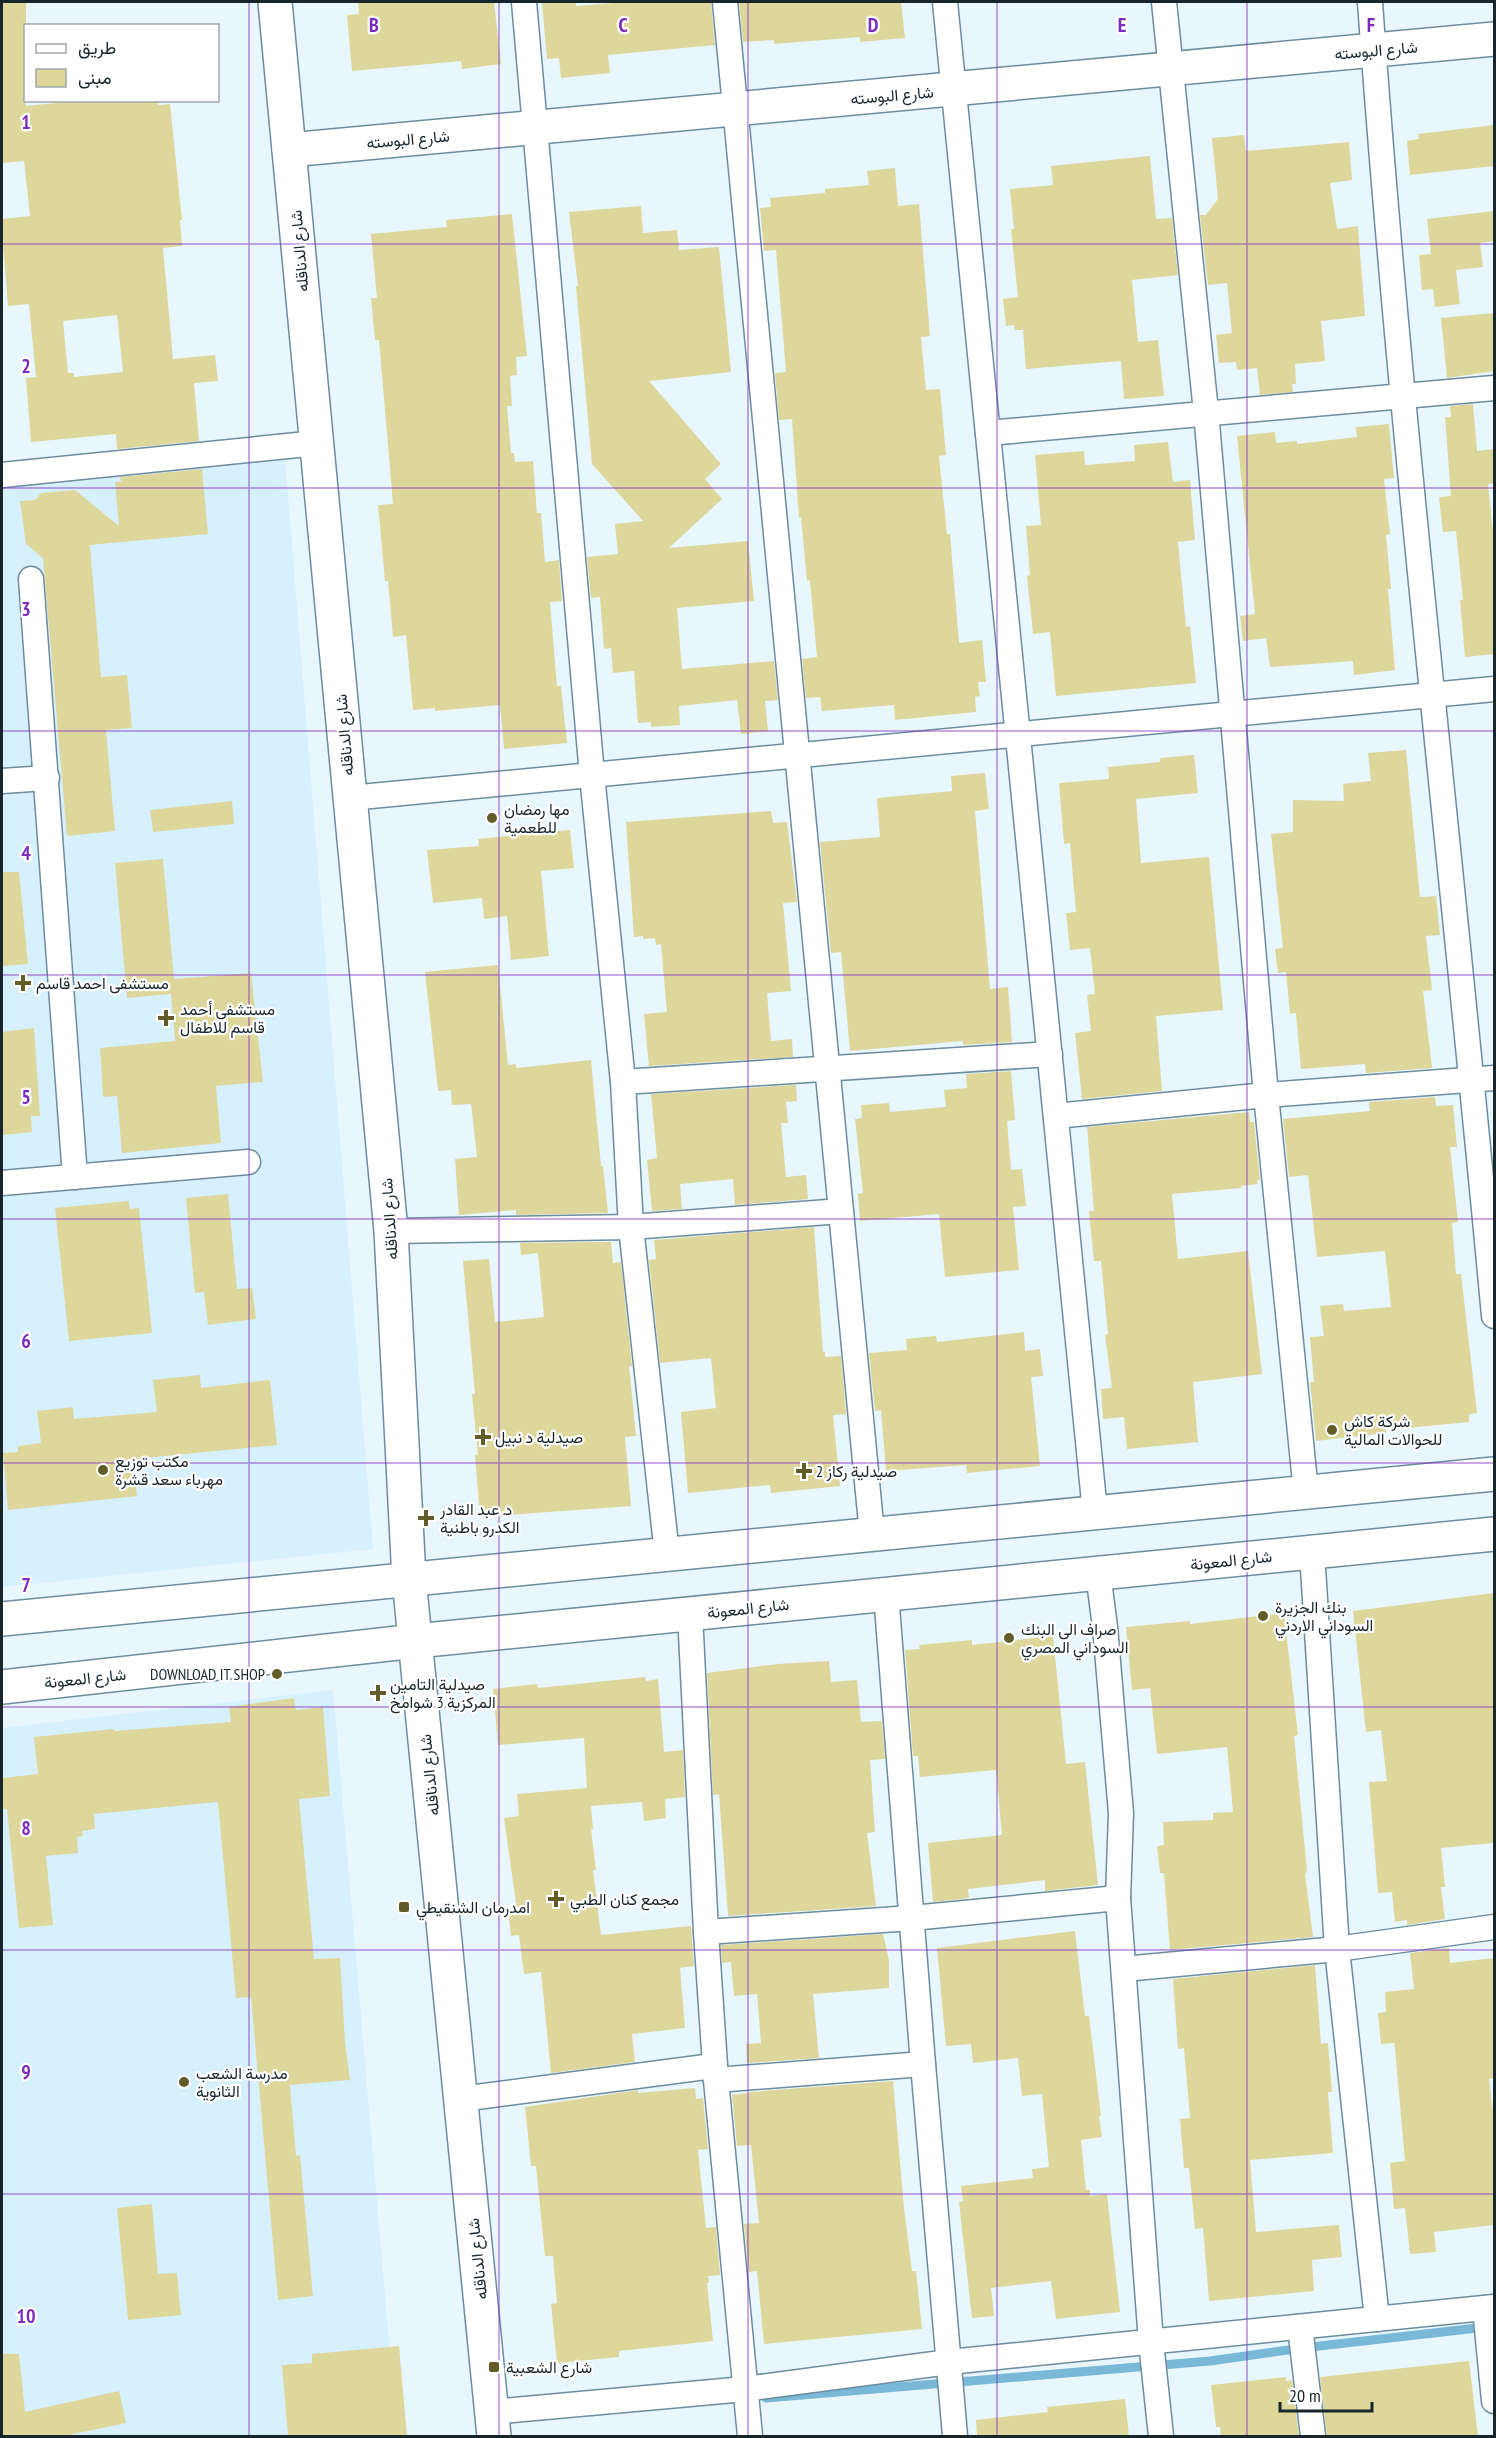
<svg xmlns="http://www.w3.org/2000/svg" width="1496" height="2438" font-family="'PT Sans Narrow',Vazirmatn,sans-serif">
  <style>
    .built { fill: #d7f0fe }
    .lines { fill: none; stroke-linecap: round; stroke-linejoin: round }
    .stream { stroke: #7ab8d8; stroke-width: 9 }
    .building { fill: #ded79b; fill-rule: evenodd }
    .street-casing { stroke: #6d8c9d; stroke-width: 27 }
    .secondary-casing { stroke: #6d8c9d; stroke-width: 36 }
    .highway-casing { stroke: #6d8c9d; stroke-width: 36 }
    .street { stroke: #fff; stroke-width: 24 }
    .secondary { stroke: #fff; stroke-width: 33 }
    .highway { stroke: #fff; stroke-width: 33 }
    .grid { fill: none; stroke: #7b2cbf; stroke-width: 1.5; stroke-opacity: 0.55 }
    .poi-dot { fill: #625c28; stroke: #fff; stroke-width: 2 }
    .labels { text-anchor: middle; stroke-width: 4.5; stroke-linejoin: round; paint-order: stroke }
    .street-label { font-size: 16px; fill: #18252b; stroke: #fff }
    .poi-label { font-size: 16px; fill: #18252b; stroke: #fff; text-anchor: start }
    .grid-label { font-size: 20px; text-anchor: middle; font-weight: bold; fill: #7b2cbf; stroke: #fff; stroke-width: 4.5; stroke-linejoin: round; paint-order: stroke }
  </style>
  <rect width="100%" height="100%" fill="#e8f6fd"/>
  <!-- built -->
  <g class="built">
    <polygon points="285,458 373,1549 2,1587 2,486"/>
    <polygon points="333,1690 397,2436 2,2436 2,1728"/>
  </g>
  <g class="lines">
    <!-- stream -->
    <polyline class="stream" points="766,2398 1210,2361 1302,2348 1486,2327"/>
  </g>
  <!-- building -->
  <g class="building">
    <path d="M 2,2 L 26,2 L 26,106 L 83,100 L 158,100 L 158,105 L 170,104 L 182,220 L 180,220 L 182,246 L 163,248 L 173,359 L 215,355 L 218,381 L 194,383 L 199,441 L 117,449 L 116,434 L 31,442 L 26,378 L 36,377 L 29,304 L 8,306 L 2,231 L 2,219 L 30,216 L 24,161 L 2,163 ZM 117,315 L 123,372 L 74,377 L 74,373 L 68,373 L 63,321 Z"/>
    <polygon points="358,2 494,2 501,64 462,69 461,61 352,71 347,15 359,14"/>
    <polygon points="542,2 576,2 576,6 626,2 711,2 715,45 608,55 610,73 561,78 559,58 547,59"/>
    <polygon points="739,2 901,2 905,38 860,42 860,37 774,44 774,40 743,42"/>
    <polygon points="1494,125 1494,166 1410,175 1407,141 1419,139 1418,134"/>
    <polygon points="1244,135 1246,151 1349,142 1352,180 1330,183 1337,229 1358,226 1365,316 1321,321 1325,361 1295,364 1296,384 1292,384 1293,392 1260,395 1257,368 1237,370 1236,362 1219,363 1216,335 1232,333 1227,283 1208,285 1200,215 1206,215 1218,199 1212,138"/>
    <polygon points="1150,156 1156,219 1172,218 1178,275 1132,280 1138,342 1158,340 1164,396 1124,399 1121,361 1026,369 1023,330 1015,330 1014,325 1006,326 1003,299 1018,297 1011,229 1014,229 1010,189 1053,185 1051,166"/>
    <polygon points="895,168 898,206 919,204 930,336 921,337 926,390 940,389 946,455 939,456 947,534 950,534 959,643 982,640 986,682 978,682 980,696 975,697 976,712 895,720 894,705 822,711 820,697 806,698 802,659 817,657 810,580 807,581 801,517 799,518 792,419 779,420 775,373 786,372 776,250 764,251 760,208 771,207 770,198 825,193 825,189 869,185 867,171"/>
    <polygon points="641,206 643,233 677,230 679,250 719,247 731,372 649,381 721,464 705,479 722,499 669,548 748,541 754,601 677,608 682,669 774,661 778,700 765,701 768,731 741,734 737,700 679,706 680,725 651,727 651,722 638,723 634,671 613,673 611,648 604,649 600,597 591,598 587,557 618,554 615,524 643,521 592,464 576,286 578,286 569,212"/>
    <polygon points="1494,211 1494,241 1480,243 1483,267 1456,270 1460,304 1435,307 1433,289 1422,290 1419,255 1431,254 1427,219"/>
    <polygon points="512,214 527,356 516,357 517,375 510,376 512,406 507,406 511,453 514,453 515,462 533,461 537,513 541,513 545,562 559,560 562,601 550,602 557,686 561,686 567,743 504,749 500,705 435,711 435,708 413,710 406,635 393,637 388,581 385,581 378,505 393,504 379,340 375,340 371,298 377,298 371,234 447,227 446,220"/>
    <polygon points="1494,313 1494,371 1447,378 1441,318"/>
    <polygon points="1473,404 1477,451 1494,449 1494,483 1488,484 1494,541 1494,654 1465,657 1460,600 1463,600 1456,531 1443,532 1439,497 1451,496 1445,417 1451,417 1450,406"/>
    <polygon points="1389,424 1394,478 1384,479 1390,534 1386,535 1391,589 1388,589 1395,670 1354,675 1353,661 1270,667 1266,638 1243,641 1240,616 1255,614 1237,436 1275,432 1276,443 1297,441 1297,444 1357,437 1356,427"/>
    <polygon points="1168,442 1173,482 1190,480 1195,540 1178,542 1186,627 1190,626 1196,683 1056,696 1050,632 1033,634 1027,576 1030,575 1026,526 1041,525 1035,455 1084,451 1085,465 1135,461 1134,445"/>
    <polygon points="202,469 208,534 90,545 101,677 127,675 132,728 106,730 115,831 67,836 43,558 26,544 20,501 35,500 41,493 75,490 119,526 115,482 121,482 120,477"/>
    <polygon points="1406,750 1420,897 1436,896 1440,935 1426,936 1432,990 1423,991 1432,1068 1366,1073 1365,1064 1301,1069 1296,1013 1290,1014 1286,972 1278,973 1275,949 1283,948 1271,834 1293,832 1293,800 1344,801 1343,784 1371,781 1368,753"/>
    <polygon points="1194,755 1198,793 1136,799 1141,863 1209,857 1223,1010 1156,1016 1162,1091 1082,1099 1075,1033 1091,1031 1087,995 1095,994 1090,948 1070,950 1066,913 1076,912 1070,843 1064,844 1059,783 1109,779 1108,767 1160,762 1160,758"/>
    <polygon points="985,773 989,809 975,811 990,989 1008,987 1012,1042 963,1045 963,1041 850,1051 841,952 831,953 820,842 880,837 877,798 952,791 951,776"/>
    <polygon points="232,801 234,824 153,832 150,810"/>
    <polygon points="771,811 773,823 787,822 797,902 783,903 791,991 767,993 771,1041 792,1039 793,1057 649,1066 644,1014 667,1012 661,944 656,945 655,938 643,939 643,936 634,937 626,822"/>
    <polygon points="570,830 574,868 541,871 549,956 511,960 507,916 484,919 482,898 433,903 427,850 479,846 478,839"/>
    <polygon points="163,859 174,979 251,973 263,1082 216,1086 221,1143 122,1153 117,1096 103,1097 100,1048 175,1041 171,994 127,998 115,863"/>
    <polygon points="2,872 19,872 28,964 2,966"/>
    <polygon points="498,965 508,1065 516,1064 516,1068 591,1060 601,1166 603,1166 608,1213 516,1215 516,1210 459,1215 455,1159 477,1157 471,1104 452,1105 451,1090 438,1091 425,972"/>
    <polygon points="34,1028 40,1116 31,1116 32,1132 2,1135 2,1032"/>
    <polygon points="1011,1071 1015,1120 1007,1121 1011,1170 1022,1169 1026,1206 1013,1207 1019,1270 945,1277 939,1214 860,1221 858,1194 863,1193 855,1119 862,1118 861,1105 889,1103 890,1112 946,1107 944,1090 967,1088 966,1074"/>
    <polygon points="796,1085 797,1101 786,1102 788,1123 781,1123 786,1177 806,1175 808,1199 735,1205 733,1179 680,1184 682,1209 652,1211 647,1160 657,1158 651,1094"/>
    <polygon points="1435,1097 1436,1106 1453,1105 1457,1147 1450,1147 1458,1222 1452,1223 1456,1274 1461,1274 1477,1413 1469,1414 1469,1422 1386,1430 1386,1433 1316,1441 1310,1382 1314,1382 1310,1337 1324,1336 1320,1306 1343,1304 1344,1311 1391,1307 1385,1251 1317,1257 1308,1175 1289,1177 1283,1119 1370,1111 1369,1102"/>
    <polygon points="1249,1112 1250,1122 1254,1122 1260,1180 1257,1180 1258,1184 1241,1186 1241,1188 1172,1194 1178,1259 1248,1251 1262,1374 1193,1382 1198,1442 1127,1449 1124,1417 1103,1419 1101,1389 1112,1388 1105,1335 1108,1334 1101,1261 1094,1261 1089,1211 1094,1211 1087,1127"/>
    <polygon points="228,1194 237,1289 252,1288 256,1319 208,1325 204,1292 195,1293 186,1198"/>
    <polygon points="129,1201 130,1209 139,1208 152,1333 69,1341 55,1208"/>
    <polygon points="814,1227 823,1352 825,1352 825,1357 841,1356 846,1414 833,1415 840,1486 771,1493 770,1485 688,1493 681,1412 716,1408 711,1358 660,1363 649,1260 656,1259 654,1240"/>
    <polygon points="611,1242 613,1263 621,1262 632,1366 629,1366 636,1436 625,1437 631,1506 480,1517 475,1455 478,1455 472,1394 475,1394 463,1261 489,1259 495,1322 544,1317 538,1253 521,1255 520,1243"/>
    <polygon points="1024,1332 1025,1351 1040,1349 1043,1376 1031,1377 1040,1466 967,1473 966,1465 886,1471 881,1410 875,1411 869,1353 907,1350 906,1339 936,1336 937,1342"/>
    <polygon points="200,1375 201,1388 270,1380 277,1445 135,1459 133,1461 137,1496 8,1510 3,1453 18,1452 18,1446 41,1443 37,1411 73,1407 74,1419 157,1412 153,1380"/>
    <polygon points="1494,1593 1494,1843 1441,1848 1445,1887 1441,1887 1445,1919 1407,1925 1407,1920 1395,1922 1392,1892 1378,1893 1369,1782 1387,1781 1381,1730 1366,1732 1353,1611"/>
    <polygon points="1284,1613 1298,1735 1294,1736 1307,1871 1305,1874 1313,1937 1170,1950 1164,1873 1160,1873 1157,1846 1164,1845 1163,1822 1213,1820 1213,1813 1233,1812 1227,1747 1157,1754 1150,1688 1132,1690 1126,1627 1190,1621 1190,1624"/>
    <polygon points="1053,1636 1066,1764 1085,1762 1098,1885 1045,1891 1045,1880 968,1889 969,1898 933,1902 928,1843 1002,1835 996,1770 920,1777 918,1756 913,1756 905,1650 920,1649 919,1645 972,1640 972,1645"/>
    <polygon points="829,1661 831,1682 857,1680 861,1722 882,1721 885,1759 870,1760 875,1832 867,1833 876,1906 728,1916 719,1794 713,1795 707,1673 778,1664"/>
    <polygon points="645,1677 646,1681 658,1679 664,1752 683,1750 685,1797 665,1799 666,1818 644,1821 642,1802 591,1806 593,1829 591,1829 596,1870 593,1870 601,1935 691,1926 694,1966 680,1968 685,2028 632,2034 635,2062 551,2073 541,1972 524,1974 519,1935 511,1936 508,1911 517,1910 504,1818 519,1816 517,1794 587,1788 584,1738 498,1745 493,1689 537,1684 538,1688"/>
    <polygon points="294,1698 296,1710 323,1707 330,1796 299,1799 314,1959 340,1958 345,2041 350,2080 290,2085 296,2156 300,2155 313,2296 278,2300 251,1997 236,1998 218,1802 94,1814 95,1829 82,1831 83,1836 77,1837 78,1853 46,1856 53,1925 19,1928 7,1809 2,1809 2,1778 38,1774 34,1737 114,1729 114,1731 231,1722 229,1707"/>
    <polygon points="1075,1931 1085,2016 1089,2016 1101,2116 1099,2116 1102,2137 1081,2140 1086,2190 1090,2190 1090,2196 1107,2194 1120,2312 1056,2319 1051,2281 991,2288 994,2316 972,2318 959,2202 963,2201 961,2186 1033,2178 1032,2169 1049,2167 1042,2094 1022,2096 1018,2058 973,2063 971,2044 946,2046 937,1948"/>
    <polygon points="883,1934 889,1960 889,1988 813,1994 819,2058 747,2063 746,2044 761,2043 757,1994 734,1996 731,1962 722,1963 721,1945"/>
    <polygon points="1449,1948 1450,1963 1494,1958 1494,2078 1489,2079 1494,2121 1494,2225 1434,2232 1436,2252 1410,2254 1405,2208 1394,2209 1390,2163 1405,2161 1395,2048 1394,2043 1381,2044 1378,2013 1386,2012 1385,1992 1414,1989 1410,1953"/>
    <polygon points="1315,1965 1321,2044 1328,2043 1332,2092 1328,2092 1333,2153 1250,2160 1256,2232 1339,2225 1342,2257 1312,2260 1314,2291 1209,2301 1203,2228 1195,2229 1189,2168 1184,2168 1180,2119 1190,2118 1184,2048 1178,2049 1173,1979"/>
    <polygon points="893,2081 904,2208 912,2271 916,2271 922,2329 764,2344 757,2271 749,2272 744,2224 759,2223 751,2145 737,2146 732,2095 750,2093 750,2092"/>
    <polygon points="695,2088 696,2099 703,2098 708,2149 698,2150 706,2228 716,2227 720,2275 708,2276 709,2283 707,2283 713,2341 619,2351 619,2357 557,2363 551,2304 557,2303 553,2256 545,2256 536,2166 531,2166 525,2107 638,2090 638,2093"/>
    <polygon points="152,2204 158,2274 177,2273 181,2315 128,2320 117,2208"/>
    <polygon points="399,2346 407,2436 288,2436 282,2365 312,2363 312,2354"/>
    <polygon points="2,2354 19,2354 25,2412 119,2391 126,2423 64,2436 2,2436"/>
    <polygon points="1469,2361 1478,2436 1327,2436 1320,2377"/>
    <polygon points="1286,2377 1286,2381 1292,2380 1299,2436 1221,2436 1220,2427 1216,2427 1211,2385"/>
    <polygon points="1125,2399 1129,2436 977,2436 976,2420 1048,2412 1047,2407"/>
  </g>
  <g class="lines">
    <defs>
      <g id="street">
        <polyline points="524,2 592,775 623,1082 631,1227 667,1554"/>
        <polyline points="725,2 872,1534"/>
        <polyline points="945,2 1095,1512"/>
        <polyline points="1164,2 1206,412 1266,1095 1306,1492"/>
        <path d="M 1370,2 C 1401,441 1454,877 1494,1316"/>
        <polyline points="988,433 1494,388"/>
        <polyline points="2,475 317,443"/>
        <polyline points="31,579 75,1177"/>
        <polyline points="2,781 47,778"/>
        <polyline points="350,798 1494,689"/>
        <polyline points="623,1082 1050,1054"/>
        <polyline points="1056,1116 1266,1095 1494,1078"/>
        <polyline points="2,1183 248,1162"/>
        <polyline points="391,1231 631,1227 841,1211"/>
        <polyline points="1312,1552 1337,1949 1377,2319"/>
        <polyline points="1098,1573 1105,1627 1121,1813 1118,1898 1151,2342 1161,2436"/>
        <polyline points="886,1594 923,2064 955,2436"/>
        <polyline points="690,1614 706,1932 716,2080 750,2436"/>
        <polyline points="706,1932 912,1918 1118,1898"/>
        <polyline points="1124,1969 1337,1949 1494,1927"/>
        <polyline points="461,2099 713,2066 716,2080 923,2064"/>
        <polyline points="1485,2308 1494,2401"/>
        <polyline points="1300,2327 1313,2436"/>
        <polyline points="492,2412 745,2389 949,2362 1494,2307"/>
      </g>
      <g id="secondary">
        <polyline points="275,2 391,1231 409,1579 494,2436"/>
        <polyline points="289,150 1494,39"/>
      </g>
      <g id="highway">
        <polyline points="2,1619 1494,1474"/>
        <polyline points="2,1687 416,1641 1494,1534"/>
      </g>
    </defs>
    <!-- street casing -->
    <use href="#street" class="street-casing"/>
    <!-- secondary casing -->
    <use href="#secondary" class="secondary-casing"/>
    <!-- highway casing -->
    <use href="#highway" class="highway-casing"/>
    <!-- street -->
    <use href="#street" class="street"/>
    <!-- secondary -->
    <use href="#secondary" class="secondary"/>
    <!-- highway -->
    <use href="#highway" class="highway"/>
  </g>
  <!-- grid -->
  <path class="grid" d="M 249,2 L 249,2436M 499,2 L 499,2436M 748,2 L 748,2436M 997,2 L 997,2436M 1247,2 L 1247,2436M 2,244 L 1494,244M 2,488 L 1494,488M 2,731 L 1494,731M 2,975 L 1494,975M 2,1219 L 1494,1219M 2,1463 L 1494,1463M 2,1707 L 1494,1707M 2,1950 L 1494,1950M 2,2194 L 1494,2194"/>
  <!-- markers -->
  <g class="poi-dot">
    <circle cx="492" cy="818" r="6"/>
    <path d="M20 974h6v6h6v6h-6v6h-6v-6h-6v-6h6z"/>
    <path d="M163 1009h6v6h6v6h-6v6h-6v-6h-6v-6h6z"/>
    <circle cx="1332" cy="1430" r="6"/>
    <path d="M480 1428h6v6h6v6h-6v6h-6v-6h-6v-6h6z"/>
    <circle cx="103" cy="1470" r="6"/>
    <path d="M801 1462h6v6h6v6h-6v6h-6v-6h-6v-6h6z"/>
    <path d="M423 1509h6v6h6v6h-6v6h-6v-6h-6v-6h6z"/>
    <circle cx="1263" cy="1616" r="6"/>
    <circle cx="1009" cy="1638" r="6"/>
    <circle cx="277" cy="1674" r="6"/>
    <path d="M375 1684h6v6h6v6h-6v6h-6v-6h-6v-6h6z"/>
    <path d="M553 1890h6v6h6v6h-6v6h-6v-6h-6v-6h6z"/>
    <rect x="398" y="1901" width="12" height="12" rx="3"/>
    <circle cx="184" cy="2082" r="6"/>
    <rect x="488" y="2361" width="12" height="12" rx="3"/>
  </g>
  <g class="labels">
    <!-- street labels -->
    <g class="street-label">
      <text transform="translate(1376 50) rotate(-5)" y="6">شارع البوسته</text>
      <text transform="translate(892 95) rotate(-5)" y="6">شارع البوسته</text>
      <text transform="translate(408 139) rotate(-5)" y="6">شارع البوسته</text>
      <text transform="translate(299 251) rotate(-95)" y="6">شارع الدناقله</text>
      <text transform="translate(344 735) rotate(-95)" y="6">شارع الدناقله</text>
      <text transform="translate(389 1219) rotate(-94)" y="6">شارع الدناقله</text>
      <text transform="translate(1231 1560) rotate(-6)" y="6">شارع المعونة</text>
      <text transform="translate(748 1608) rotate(-6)" y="6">شارع المعونة</text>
      <text transform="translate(85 1678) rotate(-6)" y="6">شارع المعونة</text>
      <text transform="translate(429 1775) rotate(-96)" y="6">شارع الدناقله</text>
      <text transform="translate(477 2259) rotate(-96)" y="6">شارع الدناقله</text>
    </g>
    <!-- poi labels -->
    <g class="poi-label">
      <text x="504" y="815">مها رمضان<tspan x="504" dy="18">للطعمية</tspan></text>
      <text x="36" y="989">مستشفى احمد قاسم</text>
      <text x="180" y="1015">مستشفى أحمد<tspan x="180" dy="18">قاسم للاطفال</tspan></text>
      <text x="1344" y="1427">شركة كاش<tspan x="1344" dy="18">للحوالات المالية</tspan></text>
      <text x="495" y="1443">صيدلية د نبيل</text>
      <text x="115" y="1467">مكتب توزيع<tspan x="115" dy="18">مهرباء سعد قشرة</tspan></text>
      <text x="816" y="1477">صيدلية ركاز 2</text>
      <text x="440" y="1515">د. عبد القادر<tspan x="440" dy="18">الكدرو باطنية</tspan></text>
      <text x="1275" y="1613">بنك الجزيرة<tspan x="1275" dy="18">السوداني الاردني</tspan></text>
      <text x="1021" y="1635">صراف الي البنك<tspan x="1021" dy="18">السوداني المصري</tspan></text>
      <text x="265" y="1680" text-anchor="end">DOWNLOAD IT SHOP</text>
      <text x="390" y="1690">صيدلية التامين<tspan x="390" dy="18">المركزية 3 شوامخ</tspan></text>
      <text x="570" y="1905">مجمع كنان الطبي</text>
      <text x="416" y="1913">امدرمان الشنقيطي</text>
      <text x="196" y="2079">مدرسة الشعب<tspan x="196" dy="18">الثانوية</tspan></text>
      <text x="506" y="2373">شارع الشعبية</text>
    </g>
  </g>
  <g class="grid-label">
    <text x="374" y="32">B</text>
    <text x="623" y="32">C</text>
    <text x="873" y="32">D</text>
    <text x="1122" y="32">E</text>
    <text x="1371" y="32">F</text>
    <text x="26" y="129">1</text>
    <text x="26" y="373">2</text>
    <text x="26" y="616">3</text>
    <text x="26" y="860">4</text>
    <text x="26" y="1104">5</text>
    <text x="26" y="1348">6</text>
    <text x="26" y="1592">7</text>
    <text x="26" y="1835">8</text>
    <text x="26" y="2079">9</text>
    <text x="26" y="2323">10</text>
  </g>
  <!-- border -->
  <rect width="1496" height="2438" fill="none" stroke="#18252b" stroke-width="6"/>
  <!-- legend -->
  <rect x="24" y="24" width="195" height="78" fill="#ffffff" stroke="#a3a8aa" stroke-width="1.5"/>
  <rect x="36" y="44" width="30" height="9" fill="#ffffff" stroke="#a3a8aa" stroke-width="1.5"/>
  <text x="78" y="54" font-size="18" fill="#18252b">طريق</text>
  <rect x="36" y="69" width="30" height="18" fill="#ded79b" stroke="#a3a8aa" stroke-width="1.5"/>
  <text x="78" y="84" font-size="18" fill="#18252b">مبنى</text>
  <!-- scale -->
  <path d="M1280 2402v9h92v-9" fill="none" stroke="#18252b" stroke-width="3"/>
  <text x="1289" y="2402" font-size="18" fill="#18252b" stroke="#ffffff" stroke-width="4.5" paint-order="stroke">20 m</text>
</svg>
